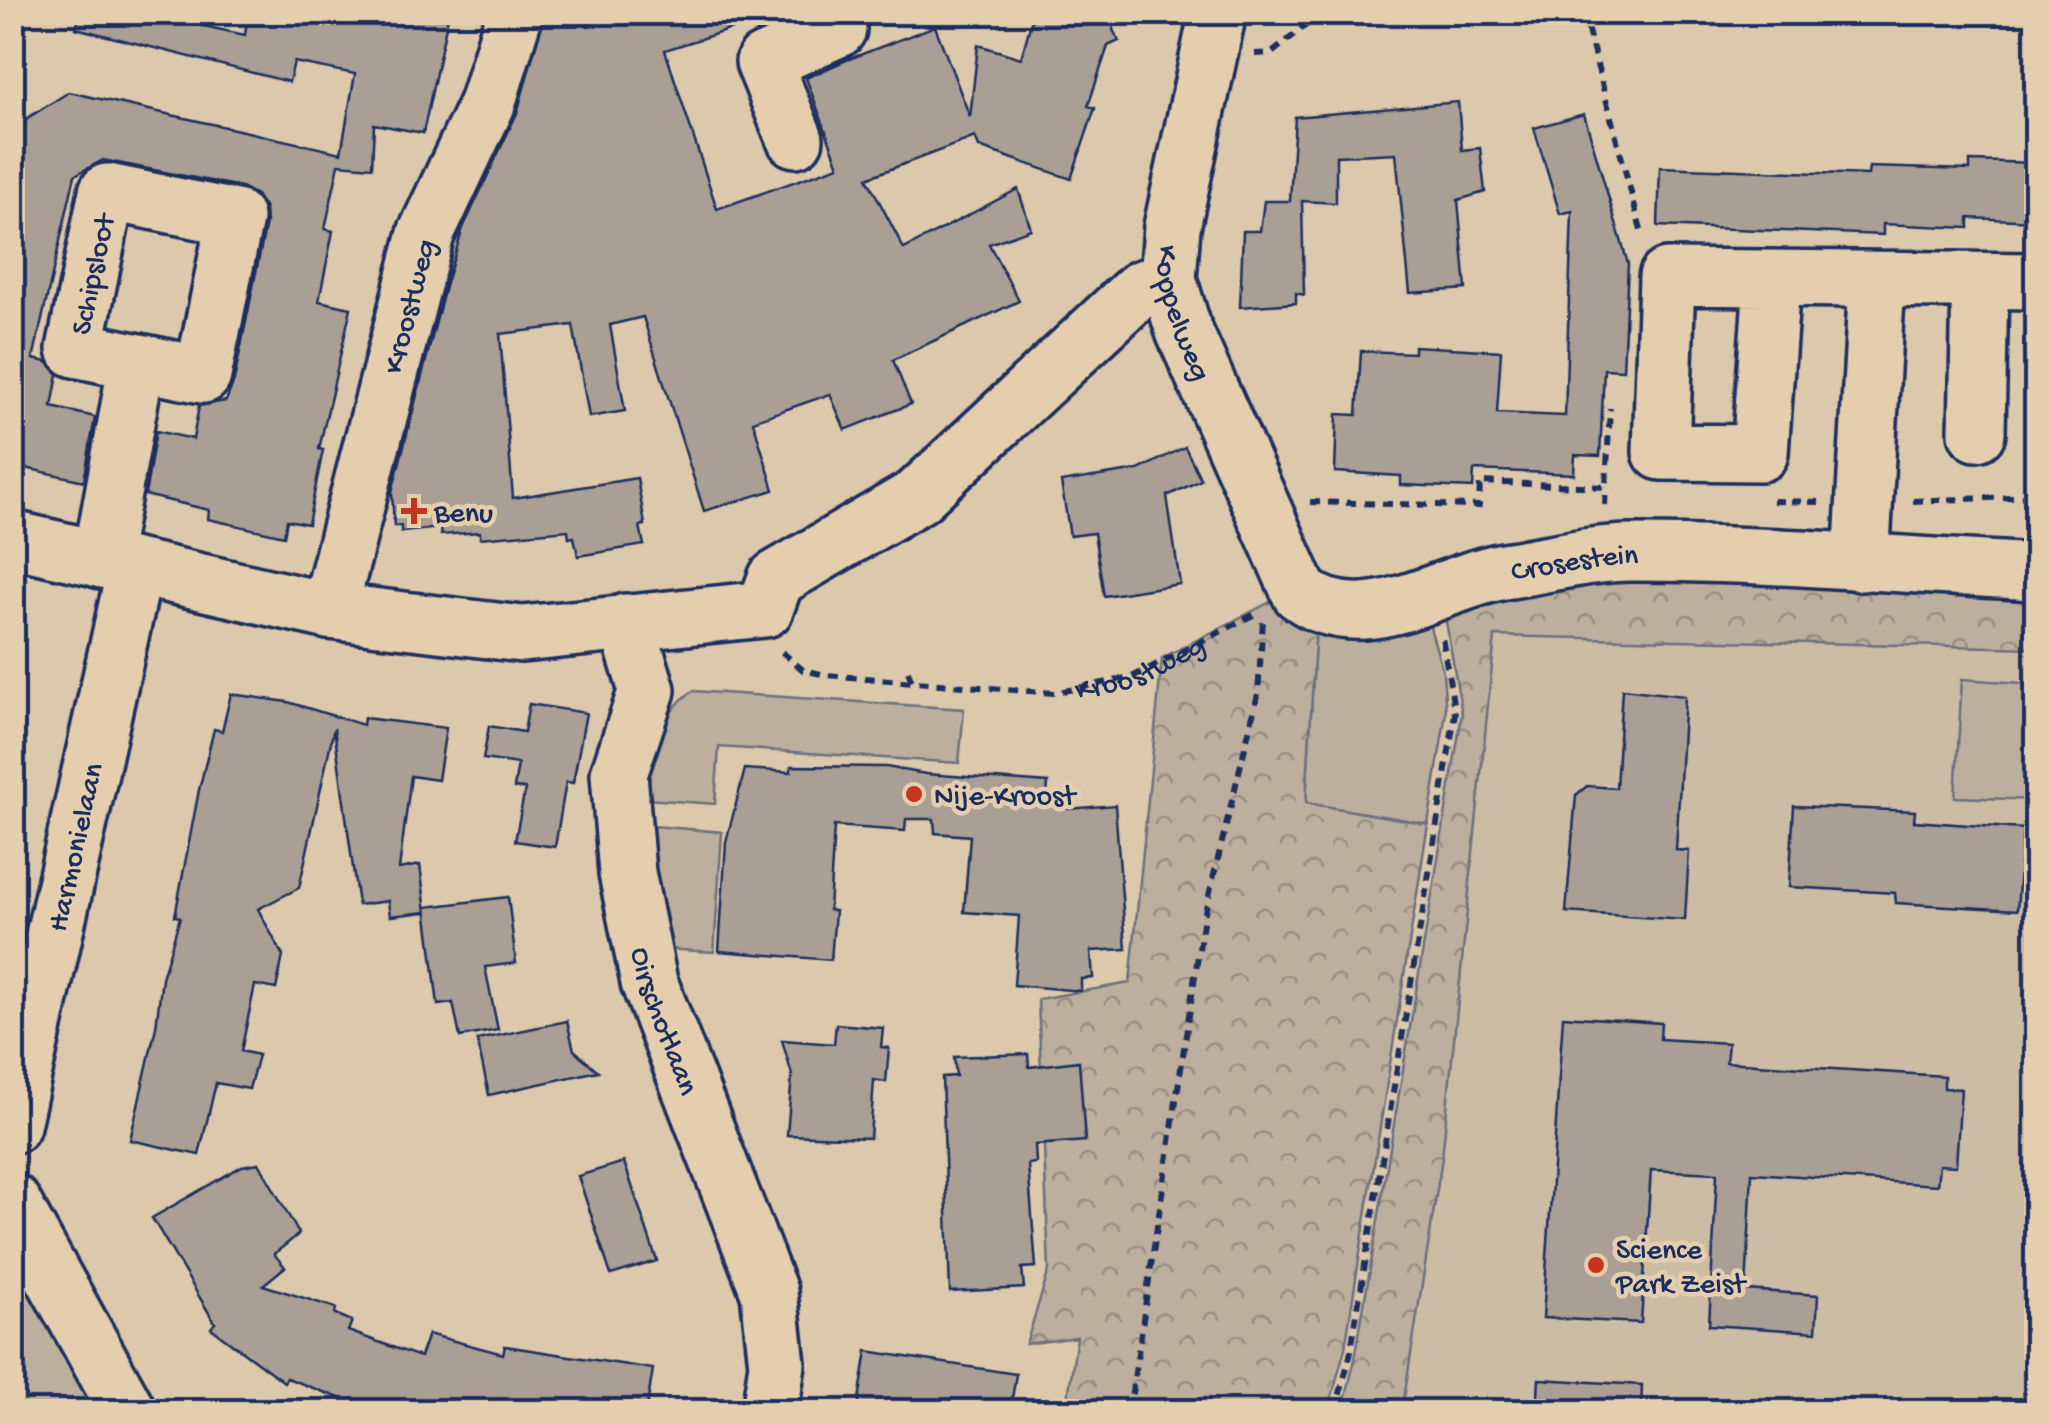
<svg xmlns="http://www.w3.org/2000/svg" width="2049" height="1424" font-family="'Gochi Hand',sans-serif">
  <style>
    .built { fill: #cdbca4 }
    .green { fill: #bcaf9d; stroke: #6c6f7e; stroke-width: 2.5 }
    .forest { fill: url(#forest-crowns); stroke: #6c6f7e; stroke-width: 2.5 }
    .building { fill: #aa9f95; stroke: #1b2f5e; stroke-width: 2.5 }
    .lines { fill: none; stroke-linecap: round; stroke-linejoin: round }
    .minor-casing { stroke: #1b2f5e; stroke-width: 62 }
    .path { stroke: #1b2f5e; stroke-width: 6; stroke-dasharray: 10 8; stroke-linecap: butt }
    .minor { stroke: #e4cead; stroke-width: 55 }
    .poi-dot { fill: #c8321e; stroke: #e4cead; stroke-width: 4 }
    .labels { text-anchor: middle; stroke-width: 9; stroke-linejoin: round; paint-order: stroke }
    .street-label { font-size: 30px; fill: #1b2f5e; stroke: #e4cead }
    .poi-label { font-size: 30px; fill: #1b2f5e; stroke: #e4cead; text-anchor: start }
  </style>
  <defs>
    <pattern id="forest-crowns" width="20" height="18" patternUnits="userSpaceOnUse" patternTransform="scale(2.5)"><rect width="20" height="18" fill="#bcaf9d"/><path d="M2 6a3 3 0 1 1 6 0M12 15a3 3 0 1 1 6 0" fill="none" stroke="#988f83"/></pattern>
  </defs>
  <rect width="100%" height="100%" fill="#dcc8aa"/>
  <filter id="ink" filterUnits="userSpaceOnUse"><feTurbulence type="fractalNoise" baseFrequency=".01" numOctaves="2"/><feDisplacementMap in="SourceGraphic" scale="20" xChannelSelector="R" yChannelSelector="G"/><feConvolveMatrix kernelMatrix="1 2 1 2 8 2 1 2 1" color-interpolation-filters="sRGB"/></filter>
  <g filter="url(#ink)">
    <!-- built -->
    <polygon class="built" points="1494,591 2036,617 2036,1411 1402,1412 1442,1158"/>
    <!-- green -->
    <g class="green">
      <polygon points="1425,610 1443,672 1446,713 1428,824 1306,803 1316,623"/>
      <polygon points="1962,679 2036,684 2036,800 1955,797"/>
      <path d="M 693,691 L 964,709 L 959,763 L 719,747 L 715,804 L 646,799 C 651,759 657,714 693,691 Z"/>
      <polygon points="642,825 722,832 714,952 663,949"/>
      <polygon points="13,1257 94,1411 13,1411"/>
    </g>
    <!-- forest -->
    <g class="forest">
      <polygon points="1620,576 2036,595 2036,648 1495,636 1442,1158 1402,1411 1342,1412 1355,1359 1462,714 1443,604"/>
      <polygon points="1282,596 1316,623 1306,803 1428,824 1345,1348 1328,1411 1066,1411 1077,1337 1026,1344 1049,1270 1038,999 1130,983 1162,658"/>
    </g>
    <!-- building -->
    <g class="building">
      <polygon points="80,12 139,12 245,35 248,12 449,12 423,133 374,124 372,167 339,164 325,229 333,231 319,301 351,308 319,449 323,450 308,524 287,520 284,536 208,519 209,510 145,495 156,431 193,439 199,406 226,401 234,381 266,223 265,209 256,195 241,187 103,160 75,175 33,359 47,362 58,374 52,407 95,417 84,481 12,465 12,159 17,160 26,119 69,92 341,153 355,74 294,62 289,82 76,28"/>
      <polygon points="545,12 759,12 760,20 665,50 717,209 839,166 806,78 844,61 935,26 970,117 978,45 1021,58 1034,12 1117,12 1113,30 1119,41 1108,46 1088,106 1095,108 1071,179 979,147 975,137 867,178 904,249 1018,189 1031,229 989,244 1019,301 893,360 911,404 845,430 830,394 753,421 774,490 704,511 643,317 610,325 625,411 589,417 573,325 500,334 513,498 637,478 645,525 640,526 644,545 578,556 574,537 569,538 568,530 480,538 480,532 441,535 440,528 401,532 401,526 394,526 392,492 446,283 463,228 517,113"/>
      <polygon points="1458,102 1462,150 1480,148 1485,192 1458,200 1466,289 1410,293 1396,153 1336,156 1336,203 1302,201 1304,295 1296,293 1296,303 1240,307 1243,231 1260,231 1264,201 1290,201 1295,117"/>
      <polygon points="1584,114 1628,264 1623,370 1604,369 1600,456 1575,455 1574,474 1474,470 1473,488 1401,485 1401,476 1335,472 1337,414 1357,415 1361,351 1414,353 1414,346 1501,351 1497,413 1565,416 1572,211 1560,214 1534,128"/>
      <polygon points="1970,161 2036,163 2036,221 1969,218 1969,228 1883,224 1883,235 1658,226 1660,167 1868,175 1869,167 1970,170"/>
      <polygon points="1185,447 1201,480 1167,496 1180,584 1104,596 1094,533 1070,536 1061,482 1138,470"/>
      <polygon points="1622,689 1685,696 1676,850 1689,851 1685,920 1566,912 1576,795 1587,786 1616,788"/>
      <polygon points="231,694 288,702 363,725 364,718 446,728 438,780 411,776 399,869 420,865 426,912 390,916 388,901 358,905 334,728 299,888 258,909 283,956 276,989 255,985 241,1051 258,1055 249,1089 216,1083 199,1155 130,1140 156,1027 162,978 180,917 175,916 199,790 214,729 222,731"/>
      <polygon points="529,704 586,713 573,783 566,782 555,847 515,841 525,789 514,788 518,764 483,759 489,726 524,732"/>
      <polygon points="791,766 886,767 926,774 1048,783 1047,796 1066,792 1068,809 1115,805 1126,949 1091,951 1093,978 1081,979 1081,991 1014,985 1019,916 964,912 970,836 935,833 934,819 906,819 905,831 834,826 829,910 835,911 831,960 719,951 726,842 745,769 791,772"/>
      <polygon points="1794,806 1915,811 1914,821 2023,829 2017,910 1896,903 1895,893 1789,887"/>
      <polygon points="508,897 516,963 485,967 498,1030 460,1037 453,1003 438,1005 426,907"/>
      <polygon points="1563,1016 1661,1023 1660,1039 1728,1043 1726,1062 1944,1076 1944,1088 1961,1089 1956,1166 1939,1165 1937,1185 1752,1173 1746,1290 1818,1295 1816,1332 1709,1325 1717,1173 1651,1170 1641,1323 1543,1318"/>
      <polygon points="567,1021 574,1050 598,1071 489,1095 477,1040"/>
      <polygon points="836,1024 883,1028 881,1047 889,1048 886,1082 874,1080 870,1138 787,1135 792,1075 782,1040 834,1044"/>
      <polygon points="1028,1054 1029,1067 1079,1061 1085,1141 1035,1145 1036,1163 1028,1164 1036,1267 1022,1268 1024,1288 950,1292 942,1077 956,1076 954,1057"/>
      <polygon points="624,1162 657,1261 611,1275 578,1176"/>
      <polygon points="259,1163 299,1234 274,1254 285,1267 263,1285 336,1308 335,1314 352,1321 348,1331 420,1357 428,1334 503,1354 505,1346 653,1369 646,1412 363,1412 342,1399 287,1378 284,1382 211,1328 215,1323 152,1218 242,1166"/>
      <polygon points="867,1351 1016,1374 1010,1412 857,1412"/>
      <polygon points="1539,1379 1642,1385 1641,1412 1537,1412"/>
    </g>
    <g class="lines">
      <defs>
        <g id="minor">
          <path id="s2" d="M 1218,12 L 1172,227 L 1168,279 L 1184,331 L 1300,593 C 1366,641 1441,580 1510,570 C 1550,564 1592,553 1632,553 C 1766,553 1902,565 2036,572"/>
          <polyline points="795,139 764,62 838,29 832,12"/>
          <polygon points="107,192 235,218 203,375 75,349"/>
          <polyline points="1772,281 1760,453 1661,452 1667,277 2036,281"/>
          <polyline points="1977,433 1980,281"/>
          <polyline points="12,539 329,611 522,634 765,609 776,579 918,496 1140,289 1168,279"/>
          <polyline points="101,560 137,362"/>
          <polyline points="1861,563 1877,281"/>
          <path id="s3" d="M 329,611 L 426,234 L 487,104 L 515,12"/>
          <path id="s4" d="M 626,622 L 647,690 L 619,774 L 627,873 L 649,982 L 769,1292 L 777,1364 L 770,1412"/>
          <path id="s5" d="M 12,1125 L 135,569"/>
          <polyline points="12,1202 128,1412"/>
        </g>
      </defs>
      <!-- minor casing -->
      <use href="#minor" class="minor-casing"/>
      <!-- path -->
      <g class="path">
        <polyline points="1583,12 1643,238"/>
        <polyline points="1255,54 1272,53 1322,12"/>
        <polyline points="1773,501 1820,502"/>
        <polyline points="1913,501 2036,496"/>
        <polyline points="1310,502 1479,506 1480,482 1606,487 1610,408"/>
        <polyline points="1605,505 1606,487"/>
        <path id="s1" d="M 782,652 L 803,670 L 826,675 L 1054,693 L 1132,677 L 1259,612"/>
        <polyline points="908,671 913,684"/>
        <polyline points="1129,1412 1204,916 1258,694 1263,620"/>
        <polyline points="1335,1412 1350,1356 1455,714 1442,637"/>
      </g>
      <!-- minor -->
      <use href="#minor" class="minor"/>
    </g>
  </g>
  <!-- markers -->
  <g class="poi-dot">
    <path d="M409 496h10v10h10v10h-10v10h-10v-10h-10v-10h10z"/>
    <circle cx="914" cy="794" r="10"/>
    <circle cx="1596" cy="1265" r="10"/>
  </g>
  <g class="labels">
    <!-- street labels -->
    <g class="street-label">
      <text transform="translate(91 274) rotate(-78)" y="10">Schipsloot</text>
      <text dy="10" stroke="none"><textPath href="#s3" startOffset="315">Kroostweg</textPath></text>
      <text dy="10" stroke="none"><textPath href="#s2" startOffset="308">Koppelweg</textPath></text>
      <text dy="10" stroke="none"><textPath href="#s2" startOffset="898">Crosestein</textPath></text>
      <text dy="10" stroke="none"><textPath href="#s1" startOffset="370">Kroostweg</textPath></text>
      <text dy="10" stroke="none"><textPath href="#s5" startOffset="285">Harmonielaan</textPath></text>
      <text dy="10" stroke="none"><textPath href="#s4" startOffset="412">Oirschotlaan</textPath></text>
    </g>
    <!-- poi labels -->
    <g class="poi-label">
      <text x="434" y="521">Benu</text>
      <text x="934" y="804">Nije-Kroost</text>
      <text x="1616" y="1258">Science<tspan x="1616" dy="34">Park Zeist</tspan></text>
    </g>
  </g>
  <!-- margin -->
  <rect width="2049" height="1424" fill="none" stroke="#e4cead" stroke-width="50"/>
  <rect x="25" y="25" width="1999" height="1374" fill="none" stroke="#1b2f5e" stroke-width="4" filter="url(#ink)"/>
</svg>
